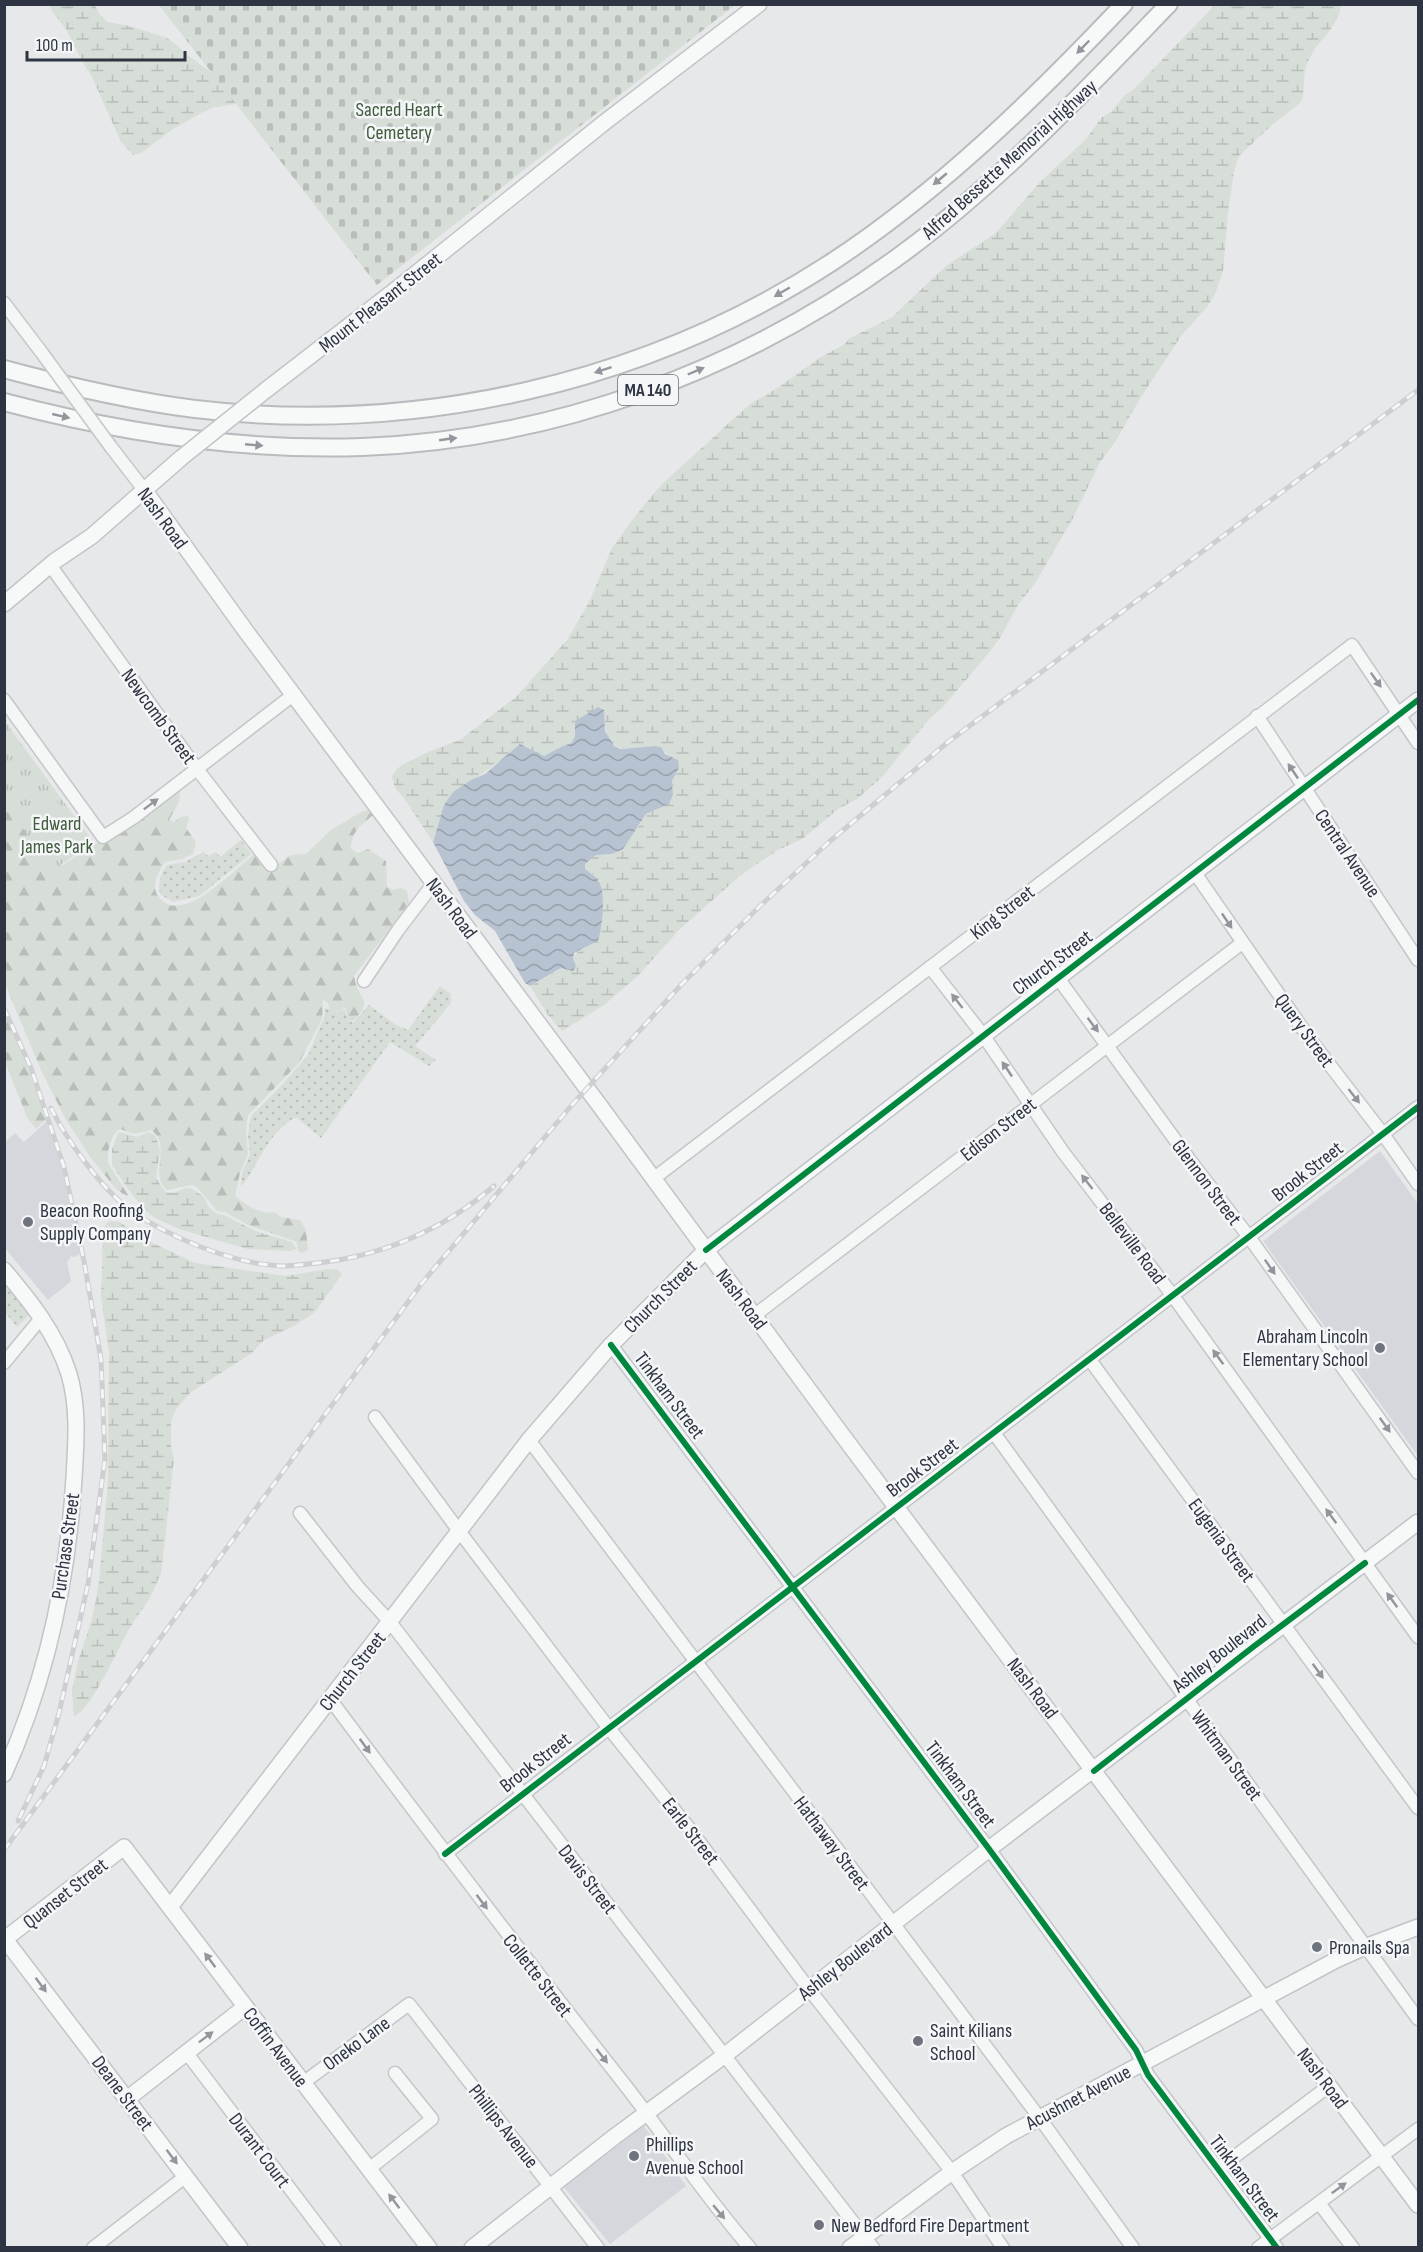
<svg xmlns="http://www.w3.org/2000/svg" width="1423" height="2252" font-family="'Sofia Sans Condensed',sans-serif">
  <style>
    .built { fill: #d5d7dd }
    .grass { fill: url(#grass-dots) }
    .forest { fill: url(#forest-firs) }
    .wetland { fill: url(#wetland-marsh) }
    .cemetery { fill: url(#cemetery-stones) }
    .park { fill: url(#park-tufts) }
    .pitch { fill: #d7ddd7 }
    .water { fill: url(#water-waves) }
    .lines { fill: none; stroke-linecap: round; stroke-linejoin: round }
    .minor-casing { stroke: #c4c6c8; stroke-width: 15 }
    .major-casing { stroke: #c2c4c7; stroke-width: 18 }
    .highway-casing { stroke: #b9bbbe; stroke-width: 20 }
    .minor { stroke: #f5f6f6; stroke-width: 12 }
    .major { stroke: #f7f8f8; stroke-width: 15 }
    .highway { stroke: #f7f8f8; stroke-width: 16 }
    .rail-casing { stroke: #cecfd1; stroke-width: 5 }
    .rail { stroke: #f4f6f8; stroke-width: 3; stroke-dasharray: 9; stroke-linecap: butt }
    .minor-bridge-casing { stroke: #c4c6c8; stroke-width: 15; stroke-linecap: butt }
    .major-bridge-casing { stroke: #c2c4c7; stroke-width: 18; stroke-linecap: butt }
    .minor-bridge { stroke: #f5f6f6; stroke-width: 12 }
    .major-bridge { stroke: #f7f8f8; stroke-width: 15 }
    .cycleway-casing { stroke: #f4f6f8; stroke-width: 10 }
    .cycleway { stroke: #00873e; stroke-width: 6 }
    .oneway { fill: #92969d }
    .oneway2 { fill: #92959c }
    .poi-dot { fill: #6e737d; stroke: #f4f6f8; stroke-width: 2 }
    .labels { text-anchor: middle; stroke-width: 5; stroke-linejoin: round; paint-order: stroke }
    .shield { fill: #f4f6f8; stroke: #696e79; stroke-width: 1.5 }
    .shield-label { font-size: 18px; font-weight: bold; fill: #2e3442 }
    .park-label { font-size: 20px; fill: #415c3d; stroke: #f4f6f8 }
    .street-label { font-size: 20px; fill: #2e3442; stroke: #f4f6f8 }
    .poi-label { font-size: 20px; fill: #2e3442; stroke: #f4f6f8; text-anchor: start }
  </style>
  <defs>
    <pattern id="grass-dots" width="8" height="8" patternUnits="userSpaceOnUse" patternTransform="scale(1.5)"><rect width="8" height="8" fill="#d7ddd7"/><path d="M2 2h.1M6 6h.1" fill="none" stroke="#b9beba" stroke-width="1.8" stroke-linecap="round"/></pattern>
    <pattern id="forest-firs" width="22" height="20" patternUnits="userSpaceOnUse" patternTransform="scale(1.5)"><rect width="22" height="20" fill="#d7ddd7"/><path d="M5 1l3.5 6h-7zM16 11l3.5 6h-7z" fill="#b9beba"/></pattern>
    <pattern id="wetland-marsh" width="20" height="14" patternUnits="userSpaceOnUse" patternTransform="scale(1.5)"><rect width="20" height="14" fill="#d7ddd7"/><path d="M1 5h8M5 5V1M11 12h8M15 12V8" fill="none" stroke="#b9beba"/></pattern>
    <pattern id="cemetery-stones" width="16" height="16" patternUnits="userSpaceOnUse" patternTransform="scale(1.5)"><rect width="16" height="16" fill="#d7ddd7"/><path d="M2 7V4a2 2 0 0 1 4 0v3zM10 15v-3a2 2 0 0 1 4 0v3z" fill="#b9beba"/></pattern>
    <pattern id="park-tufts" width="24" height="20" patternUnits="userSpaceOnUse" patternTransform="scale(1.5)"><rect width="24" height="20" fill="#d7ddd7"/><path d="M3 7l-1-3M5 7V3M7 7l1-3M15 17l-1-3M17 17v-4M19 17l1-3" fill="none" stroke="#b9beba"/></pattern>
    <pattern id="water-waves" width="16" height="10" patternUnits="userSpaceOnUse" patternTransform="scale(1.5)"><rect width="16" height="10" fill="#b8c3d2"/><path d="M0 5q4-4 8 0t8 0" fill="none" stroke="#969fac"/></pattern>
  </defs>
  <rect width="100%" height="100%" fill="#e6e8ea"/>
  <!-- built -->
  <g class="built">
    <polygon points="46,1122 61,1165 80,1254 75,1257 71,1256 67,1262 71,1281 48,1300 4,1247 5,1142 15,1133 24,1142"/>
    <polygon points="1380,1151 1418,1204 1418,1456 1263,1241"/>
    <polygon points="644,2126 686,2186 610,2244 563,2186"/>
  </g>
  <!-- grass -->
  <g class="grass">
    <path d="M 241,840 L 251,854 L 199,896 L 173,902 L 160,894 C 158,882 160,875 167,865 L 185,862 L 203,852 L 208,856 L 216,852 L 220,857 Z"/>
    <path d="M 440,986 L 451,994 L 451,1003 L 415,1046 L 436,1060 L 429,1066 L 390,1042 L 321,1138 L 296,1117 C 268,1131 259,1165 241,1187 L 242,1173 L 250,1155 L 248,1135 L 251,1116 L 280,1087 L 308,1055 L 324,1018 L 325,1008 L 339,1012 L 345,1009 L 347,1020 L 353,1023 L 369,1005 L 396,1025 L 408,1030 Z"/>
    <polygon points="5,1285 29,1315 17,1327 5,1312"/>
  </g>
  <!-- forest -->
  <g class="forest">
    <path d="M 4,788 L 62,866 L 92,845 L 106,839 L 177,789 L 180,791 L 179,802 L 169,820 L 174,822 L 180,817 L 188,816 L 189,819 L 186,828 L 196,842 L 193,854 L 182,859 L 165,862 C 159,872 150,884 158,896 C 181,930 237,866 256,853 L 268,871 L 291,855 L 306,854 L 331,830 L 359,813 L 370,809 L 373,815 C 361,825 351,832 351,849 L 358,853 L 368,849 L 386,861 L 387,887 L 393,890 L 401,888 L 407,891 L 409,903 L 354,976 C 358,1002 376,998 352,1022 L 347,1019 L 346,1007 L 340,1011 L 330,1010 L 328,1003 L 323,1000 L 322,1019 L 299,1063 L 248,1115 L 246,1130 L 248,1155 L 240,1173 L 235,1196 C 246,1205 260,1215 274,1212 L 281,1217 L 300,1220 L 306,1230 L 308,1250 L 302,1253 L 298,1251 L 297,1242 L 248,1225 L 225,1212 L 217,1211 L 198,1188 L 192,1185 L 167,1190 C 148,1176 173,1144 151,1130 L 135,1134 L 120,1129 C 110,1135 107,1152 108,1163 L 129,1196 L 123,1194 L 115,1188 L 88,1154 L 64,1116 L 41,1070 L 5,984 Z"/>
    <polygon points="5,1014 20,1046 46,1119 36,1129 27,1117 5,1062"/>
  </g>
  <!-- wetland -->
  <g class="wetland">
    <polygon points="50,5 95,5 99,13 107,22 130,26 167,38 175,44 186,54 227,84 237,99 236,104 215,107 201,113 173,129 141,153 133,155 121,142 92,77 82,61 66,29 52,11"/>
    <path d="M 1215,5 L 1340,5 L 1341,7 C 1335,32 1315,42 1307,64 C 1302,77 1306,90 1301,102 L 1271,126 L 1239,156 L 1234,171 L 1228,213 L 1223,271 L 1215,294 L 1207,307 L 1181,336 L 1141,397 L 1115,442 L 1100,462 L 1072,520 L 1034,585 L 1019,603 L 1000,638 L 983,660 L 942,708 L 929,719 L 883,776 L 857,799 L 838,809 L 802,839 L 778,850 L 742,874 L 680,929 L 638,976 L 604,1005 L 562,1031 L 548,1015 L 530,986 C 541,980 553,974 564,966 C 578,955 573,951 594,944 L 593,874 L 585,869 L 585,864 L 596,855 L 612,854 L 639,826 L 646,814 L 669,804 L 673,795 L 672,781 L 679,768 L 662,748 C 624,744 606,763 604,710 L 595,708 L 591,713 L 575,721 L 575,736 L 573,743 L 544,756 L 505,758 L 480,775 L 444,805 L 433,842 L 404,798 L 395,788 L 392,776 L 398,768 L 404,764 L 428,752 L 460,740 L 516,697 L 567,640 L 590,600 L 612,548 L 633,519 L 661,485 L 750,404 L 776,389 L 821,357 L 845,344 L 850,338 L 891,318 L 946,266 L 996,233 L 1040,182 L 1086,139 L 1102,117 L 1111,112 L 1125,95 L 1132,91 Z"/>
    <polygon points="118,1132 137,1137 148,1132 155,1135 160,1149 156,1178 165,1192 174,1193 185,1188 192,1189 203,1196 209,1207 217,1214 224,1215 255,1231 292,1242 296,1249 290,1251 248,1249 182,1230 155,1218 146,1211 128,1189 112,1165 112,1150"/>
    <path d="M 109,1221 L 120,1222 L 140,1237 L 195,1263 L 286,1276 L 328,1269 L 338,1270 L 342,1274 L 314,1313 L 292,1327 L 264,1340 L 252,1353 L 191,1392 L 176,1409 L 171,1421 L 171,1446 L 174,1459 L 161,1574 C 156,1582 154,1591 149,1599 C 144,1608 136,1617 131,1626 C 119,1645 93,1709 74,1716 L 72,1691 L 78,1661 L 92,1620 L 99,1582 L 108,1482 L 109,1352 L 101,1296 L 103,1237 L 106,1224 Z"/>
  </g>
  <!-- cemetery -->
  <polygon class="cemetery" points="159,5 735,5 377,285"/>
  <!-- park -->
  <polygon class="park" points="4,720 93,842 52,871 5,802"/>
  <!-- pitch -->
  <polygon class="pitch" points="56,800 83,838 61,854 34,815"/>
  <!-- water -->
  <path class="water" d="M 598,707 L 604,710 L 605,731 L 614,746 L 621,749 L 656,746 L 662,748 L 665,754 L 678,760 L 679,768 L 672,781 L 673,795 L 669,804 L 646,814 L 623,849 L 612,854 L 596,855 L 585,864 L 585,869 C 591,873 599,879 601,887 C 605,899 602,929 598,941 L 574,953 L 573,959 L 576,966 L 573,971 L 561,968 L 530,986 L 525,983 L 495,931 L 475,915 L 464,901 L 433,842 L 444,805 L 453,792 L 471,780 L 485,774 L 520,744 L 544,756 L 563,746 L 572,743 L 575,736 L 575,721 Z"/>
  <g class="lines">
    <defs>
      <g id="minor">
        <polyline points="4,303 42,353"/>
        <polyline points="111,447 145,491"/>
        <polyline points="50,565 197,769 271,865"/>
        <polyline points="4,700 103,837 133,818 293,695"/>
        <polyline points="1257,716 1418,960"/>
        <polyline points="1195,873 1309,1038 1383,1134 1418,1184"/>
        <polyline points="930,967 983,1035 1063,1152 1173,1296 1418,1637"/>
        <polyline points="1058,978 1189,1159 1249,1237 1418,1473"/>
        <polyline points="364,981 398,930 434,883"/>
        <polyline points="653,1179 1352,645 1418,743"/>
        <polyline points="755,1315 1242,943"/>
        <polyline points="611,1345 989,1849 1136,2050 1148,2075 1277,2248"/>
        <polyline points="1090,1360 1418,1808"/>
        <polyline points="4,1363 42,1317"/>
        <polyline points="375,1417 459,1531 608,1727 689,1828 809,1989 952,2172 1003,2248"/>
        <polyline points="994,1433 1418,2019"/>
        <polyline points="529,1440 1039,2117 1133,2248"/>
        <polyline points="300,1513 358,1587 390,1622 873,2248"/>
        <path d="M 330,1699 C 427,1829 525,1958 625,2085 C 667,2139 705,2196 750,2248"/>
        <polyline points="445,1854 1418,1107"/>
        <polyline points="186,2052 335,2248"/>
        <polyline points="303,2083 409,2004 598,2248"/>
        <polyline points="369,2169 432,2119 395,2073"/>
        <polyline points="1218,2169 1329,2086"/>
        <polyline points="1319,2203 1353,2248"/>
        <polyline points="93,2248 186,2176"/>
        <polyline points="1258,2248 1418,2129"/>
      </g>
      <g id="major">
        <polyline points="266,390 393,292 605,122 759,4"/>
        <polyline points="145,491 245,630 600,1106 837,1428 1418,2205"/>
        <polyline points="4,604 55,561 92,536 181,458"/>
        <path d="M 4,1270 C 31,1302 56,1333 69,1374 C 79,1408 76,1442 74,1478 C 68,1579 46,1681 4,1774"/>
        <polyline points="170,1907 529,1440 611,1345 706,1250 1418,700"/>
        <polyline points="4,1938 240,2248"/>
        <polyline points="5,1939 124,1847 429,2248"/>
        <polyline points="127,2099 245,2007"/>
        <polyline points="472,2248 614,2137 725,2055 989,1849 1418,1522"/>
        <polyline points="850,2248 952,2172 1006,2136 1336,1960 1365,1947 1418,1927"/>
      </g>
      <g id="highway">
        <path d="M 4,369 C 67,386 130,401 195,409 C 416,435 645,384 832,262 C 940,191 1035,98 1124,4"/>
        <path d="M 4,402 C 121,433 241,451 362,447 C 552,440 741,371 895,259 C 996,186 1082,94 1169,4"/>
      </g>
    </defs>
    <!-- minor casing -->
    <use href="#minor" class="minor-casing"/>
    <!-- major casing -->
    <use href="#major" class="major-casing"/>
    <!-- highway casing -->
    <use href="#highway" class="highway-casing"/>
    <!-- minor -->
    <use href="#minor" class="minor"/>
    <!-- major -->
    <use href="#major" class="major"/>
    <!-- highway -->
    <use href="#highway" class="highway"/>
    <defs>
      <g id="rail">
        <polyline points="4,1008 31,1068 64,1167 84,1261 101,1359 105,1459 88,1584 59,1713 44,1766 18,1821"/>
        <path d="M 51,1108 C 66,1139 102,1189 129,1209 C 168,1237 233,1264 281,1266 C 290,1266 299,1265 308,1264 C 378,1258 442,1231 494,1186"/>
        <polyline points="4,1850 422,1283 571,1106 681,985 760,906 829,842 948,742 1418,390"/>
      </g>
    </defs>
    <!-- rail casing -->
    <use href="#rail" class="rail-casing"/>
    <!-- rail -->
    <use href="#rail" class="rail"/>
    <defs>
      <polyline id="minor-bridge" points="42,353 111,447"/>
      <polyline id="major-bridge" points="181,458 266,390"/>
    </defs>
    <!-- minor-bridge casing -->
    <use href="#minor-bridge" class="minor-bridge-casing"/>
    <!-- major-bridge casing -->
    <use href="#major-bridge" class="major-bridge-casing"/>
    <!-- minor-bridge -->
    <use href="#minor-bridge" class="minor-bridge"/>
    <!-- major-bridge -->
    <use href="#major-bridge" class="major-bridge"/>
    <defs>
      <g id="cycleway">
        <polyline points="706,1250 1418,700"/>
        <polyline points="611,1345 989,1849 1136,2050 1148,2075 1277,2248"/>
        <polyline points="1094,1771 1253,1647 1365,1563"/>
        <polyline points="445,1854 1418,1107"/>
      </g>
    </defs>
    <!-- cycleway casing -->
    <use href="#cycleway" class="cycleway-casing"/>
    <!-- cycleway -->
    <use href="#cycleway" class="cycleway"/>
  </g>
  <!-- one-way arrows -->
  <defs><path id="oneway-solid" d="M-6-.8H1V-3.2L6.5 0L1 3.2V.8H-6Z" transform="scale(1.5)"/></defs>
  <g class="oneway">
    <use href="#oneway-solid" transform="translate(1083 47) rotate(134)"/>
    <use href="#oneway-solid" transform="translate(940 179) rotate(140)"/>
    <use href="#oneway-solid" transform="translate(782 292) rotate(150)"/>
    <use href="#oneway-solid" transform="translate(603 370) rotate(162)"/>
    <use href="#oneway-solid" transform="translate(696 371) rotate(-23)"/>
    <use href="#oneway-solid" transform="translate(61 416) rotate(13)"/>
    <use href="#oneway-solid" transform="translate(448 439) rotate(-8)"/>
    <use href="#oneway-solid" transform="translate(254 445) rotate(5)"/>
    <use href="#oneway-solid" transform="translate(210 1960) rotate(-127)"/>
    <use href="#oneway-solid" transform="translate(41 1985) rotate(53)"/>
    <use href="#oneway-solid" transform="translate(206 2037) rotate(-37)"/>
    <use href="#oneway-solid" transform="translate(172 2157) rotate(53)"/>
    <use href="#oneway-solid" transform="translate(394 2201) rotate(-127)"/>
  </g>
  <g class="oneway2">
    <use href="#oneway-solid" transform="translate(1376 680) rotate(55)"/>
    <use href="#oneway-solid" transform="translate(1293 771) rotate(-124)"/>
    <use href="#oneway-solid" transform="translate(151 804) rotate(-37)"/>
    <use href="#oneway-solid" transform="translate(1227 921) rotate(56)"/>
    <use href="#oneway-solid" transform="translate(957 1001) rotate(-128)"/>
    <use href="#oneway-solid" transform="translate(1093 1025) rotate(53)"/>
    <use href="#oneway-solid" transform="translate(1007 1069) rotate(-124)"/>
    <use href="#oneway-solid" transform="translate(1354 1096) rotate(52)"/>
    <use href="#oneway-solid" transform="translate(1087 1182) rotate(-128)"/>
    <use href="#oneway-solid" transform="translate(1270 1267) rotate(55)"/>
    <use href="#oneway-solid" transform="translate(1218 1357) rotate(-126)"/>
    <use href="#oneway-solid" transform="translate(1385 1425) rotate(54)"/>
    <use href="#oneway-solid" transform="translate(1331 1516) rotate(-126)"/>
    <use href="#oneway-solid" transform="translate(1392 1600) rotate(-126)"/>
    <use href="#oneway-solid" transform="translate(1318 1671) rotate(54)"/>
    <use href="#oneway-solid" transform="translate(365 1746) rotate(54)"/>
    <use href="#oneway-solid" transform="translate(482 1902) rotate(53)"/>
    <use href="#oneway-solid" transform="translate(602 2056) rotate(52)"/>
    <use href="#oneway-solid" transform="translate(1339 2188) rotate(-36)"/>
    <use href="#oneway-solid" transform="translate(719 2212) rotate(50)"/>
  </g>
  <!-- markers -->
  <g class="poi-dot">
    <circle cx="28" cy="1222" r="6"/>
    <circle cx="1380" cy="1348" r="6"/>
    <circle cx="1317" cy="1947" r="6"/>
    <circle cx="918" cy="2041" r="6"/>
    <circle cx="634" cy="2156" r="6"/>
    <circle cx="819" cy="2225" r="6"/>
  </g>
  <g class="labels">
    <!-- shield labels -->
    <rect class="shield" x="618" y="375" width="60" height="30" rx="4.5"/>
    <g class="shield-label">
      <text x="648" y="396">MA 140</text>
    </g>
    <!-- park labels -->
    <g class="park-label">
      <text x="399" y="116">Sacred Heart<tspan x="399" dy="23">Cemetery</tspan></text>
      <text x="57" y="830">Edward<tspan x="57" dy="23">James Park</tspan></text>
    </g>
    <!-- street labels -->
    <g class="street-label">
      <text transform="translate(1009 159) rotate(-42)" y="7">Alfred Bessette Memorial Highway</text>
      <text transform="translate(380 302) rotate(-38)" y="7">Mount Pleasant Street</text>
      <text transform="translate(163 518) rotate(54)" y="7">Nash Road</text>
      <text transform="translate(159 716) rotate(54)" y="7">Newcomb Street</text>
      <text transform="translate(1348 853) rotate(56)" y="7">Central Avenue</text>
      <text transform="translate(452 908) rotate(53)" y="7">Nash Road</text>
      <text transform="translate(1002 912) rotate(-38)" y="7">King Street</text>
      <text transform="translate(1052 962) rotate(-37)" y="7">Church Street</text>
      <text transform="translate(1305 1030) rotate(54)" y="7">Query Street</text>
      <text transform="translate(998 1129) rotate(-38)" y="7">Edison Street</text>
      <text transform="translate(1307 1171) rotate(-38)" y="7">Brook Street</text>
      <text transform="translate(1207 1182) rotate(53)" y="7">Glennon Street</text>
      <text transform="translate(1133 1243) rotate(53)" y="7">Belleville Road</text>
      <text transform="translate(660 1296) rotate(-45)" y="7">Church Street</text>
      <text transform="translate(742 1299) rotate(53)" y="7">Nash Road</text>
      <text transform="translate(670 1395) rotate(53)" y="7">Tinkham Street</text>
      <text transform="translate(922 1467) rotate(-37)" y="7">Brook Street</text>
      <text transform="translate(1222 1540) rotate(54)" y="7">Eugenia Street</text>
      <text transform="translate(65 1546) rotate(-82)" y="7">Purchase Street</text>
      <text transform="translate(1219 1653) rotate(-38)" y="7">Ashley Boulevard</text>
      <text transform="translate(352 1671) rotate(-52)" y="7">Church Street</text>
      <text transform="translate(1033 1688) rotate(53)" y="7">Nash Road</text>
      <text transform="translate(1227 1755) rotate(54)" y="7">Whitman Street</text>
      <text transform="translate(535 1762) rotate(-38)" y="7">Brook Street</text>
      <text transform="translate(961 1784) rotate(53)" y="7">Tinkham Street</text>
      <text transform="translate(691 1831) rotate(52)" y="7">Earle Street</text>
      <text transform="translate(832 1843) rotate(53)" y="7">Hathaway Street</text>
      <text transform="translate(588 1879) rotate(52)" y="7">Davis Street</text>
      <text transform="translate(65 1893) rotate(-38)" y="7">Quanset Street</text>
      <text transform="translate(845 1961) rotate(-38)" y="7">Ashley Boulevard</text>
      <text transform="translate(538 1975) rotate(52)" y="7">Collette Street</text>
      <text transform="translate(356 2043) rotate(-36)" y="7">Oneko Lane</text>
      <text transform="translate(276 2047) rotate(53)" y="7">Coffin Avenue</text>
      <text transform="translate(1323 2078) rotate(53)" y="7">Nash Road</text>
      <text transform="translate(123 2093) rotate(53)" y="7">Deane Street</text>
      <text transform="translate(1078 2097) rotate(-28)" y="7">Acushnet Avenue</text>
      <text transform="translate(504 2126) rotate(52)" y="7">Phillips Avenue</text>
      <text transform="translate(260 2150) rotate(53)" y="7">Durant Court</text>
      <text transform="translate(1245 2178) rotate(53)" y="7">Tinkham Street</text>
    </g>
    <!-- poi labels -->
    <g class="poi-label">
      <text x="40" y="1217">Beacon Roofing<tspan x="40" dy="23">Supply Company</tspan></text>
      <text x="1368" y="1343" text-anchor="end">Abraham Lincoln<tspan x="1368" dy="23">Elementary School</tspan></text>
      <text x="1329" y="1954">Pronails Spa</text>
      <text x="930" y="2037">Saint Kilians<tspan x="930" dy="23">School</tspan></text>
      <text x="646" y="2151">Phillips<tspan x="646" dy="23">Avenue School</tspan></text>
      <text x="831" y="2232">New Bedford Fire Department</text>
    </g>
  </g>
  <!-- border -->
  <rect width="1423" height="2252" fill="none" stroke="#2e3442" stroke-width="12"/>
  <!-- scale -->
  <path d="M27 51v9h158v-9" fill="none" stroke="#2e3442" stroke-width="3"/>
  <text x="36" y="51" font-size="18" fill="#2e3442" stroke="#f4f6f8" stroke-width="4.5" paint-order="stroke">100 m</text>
</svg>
